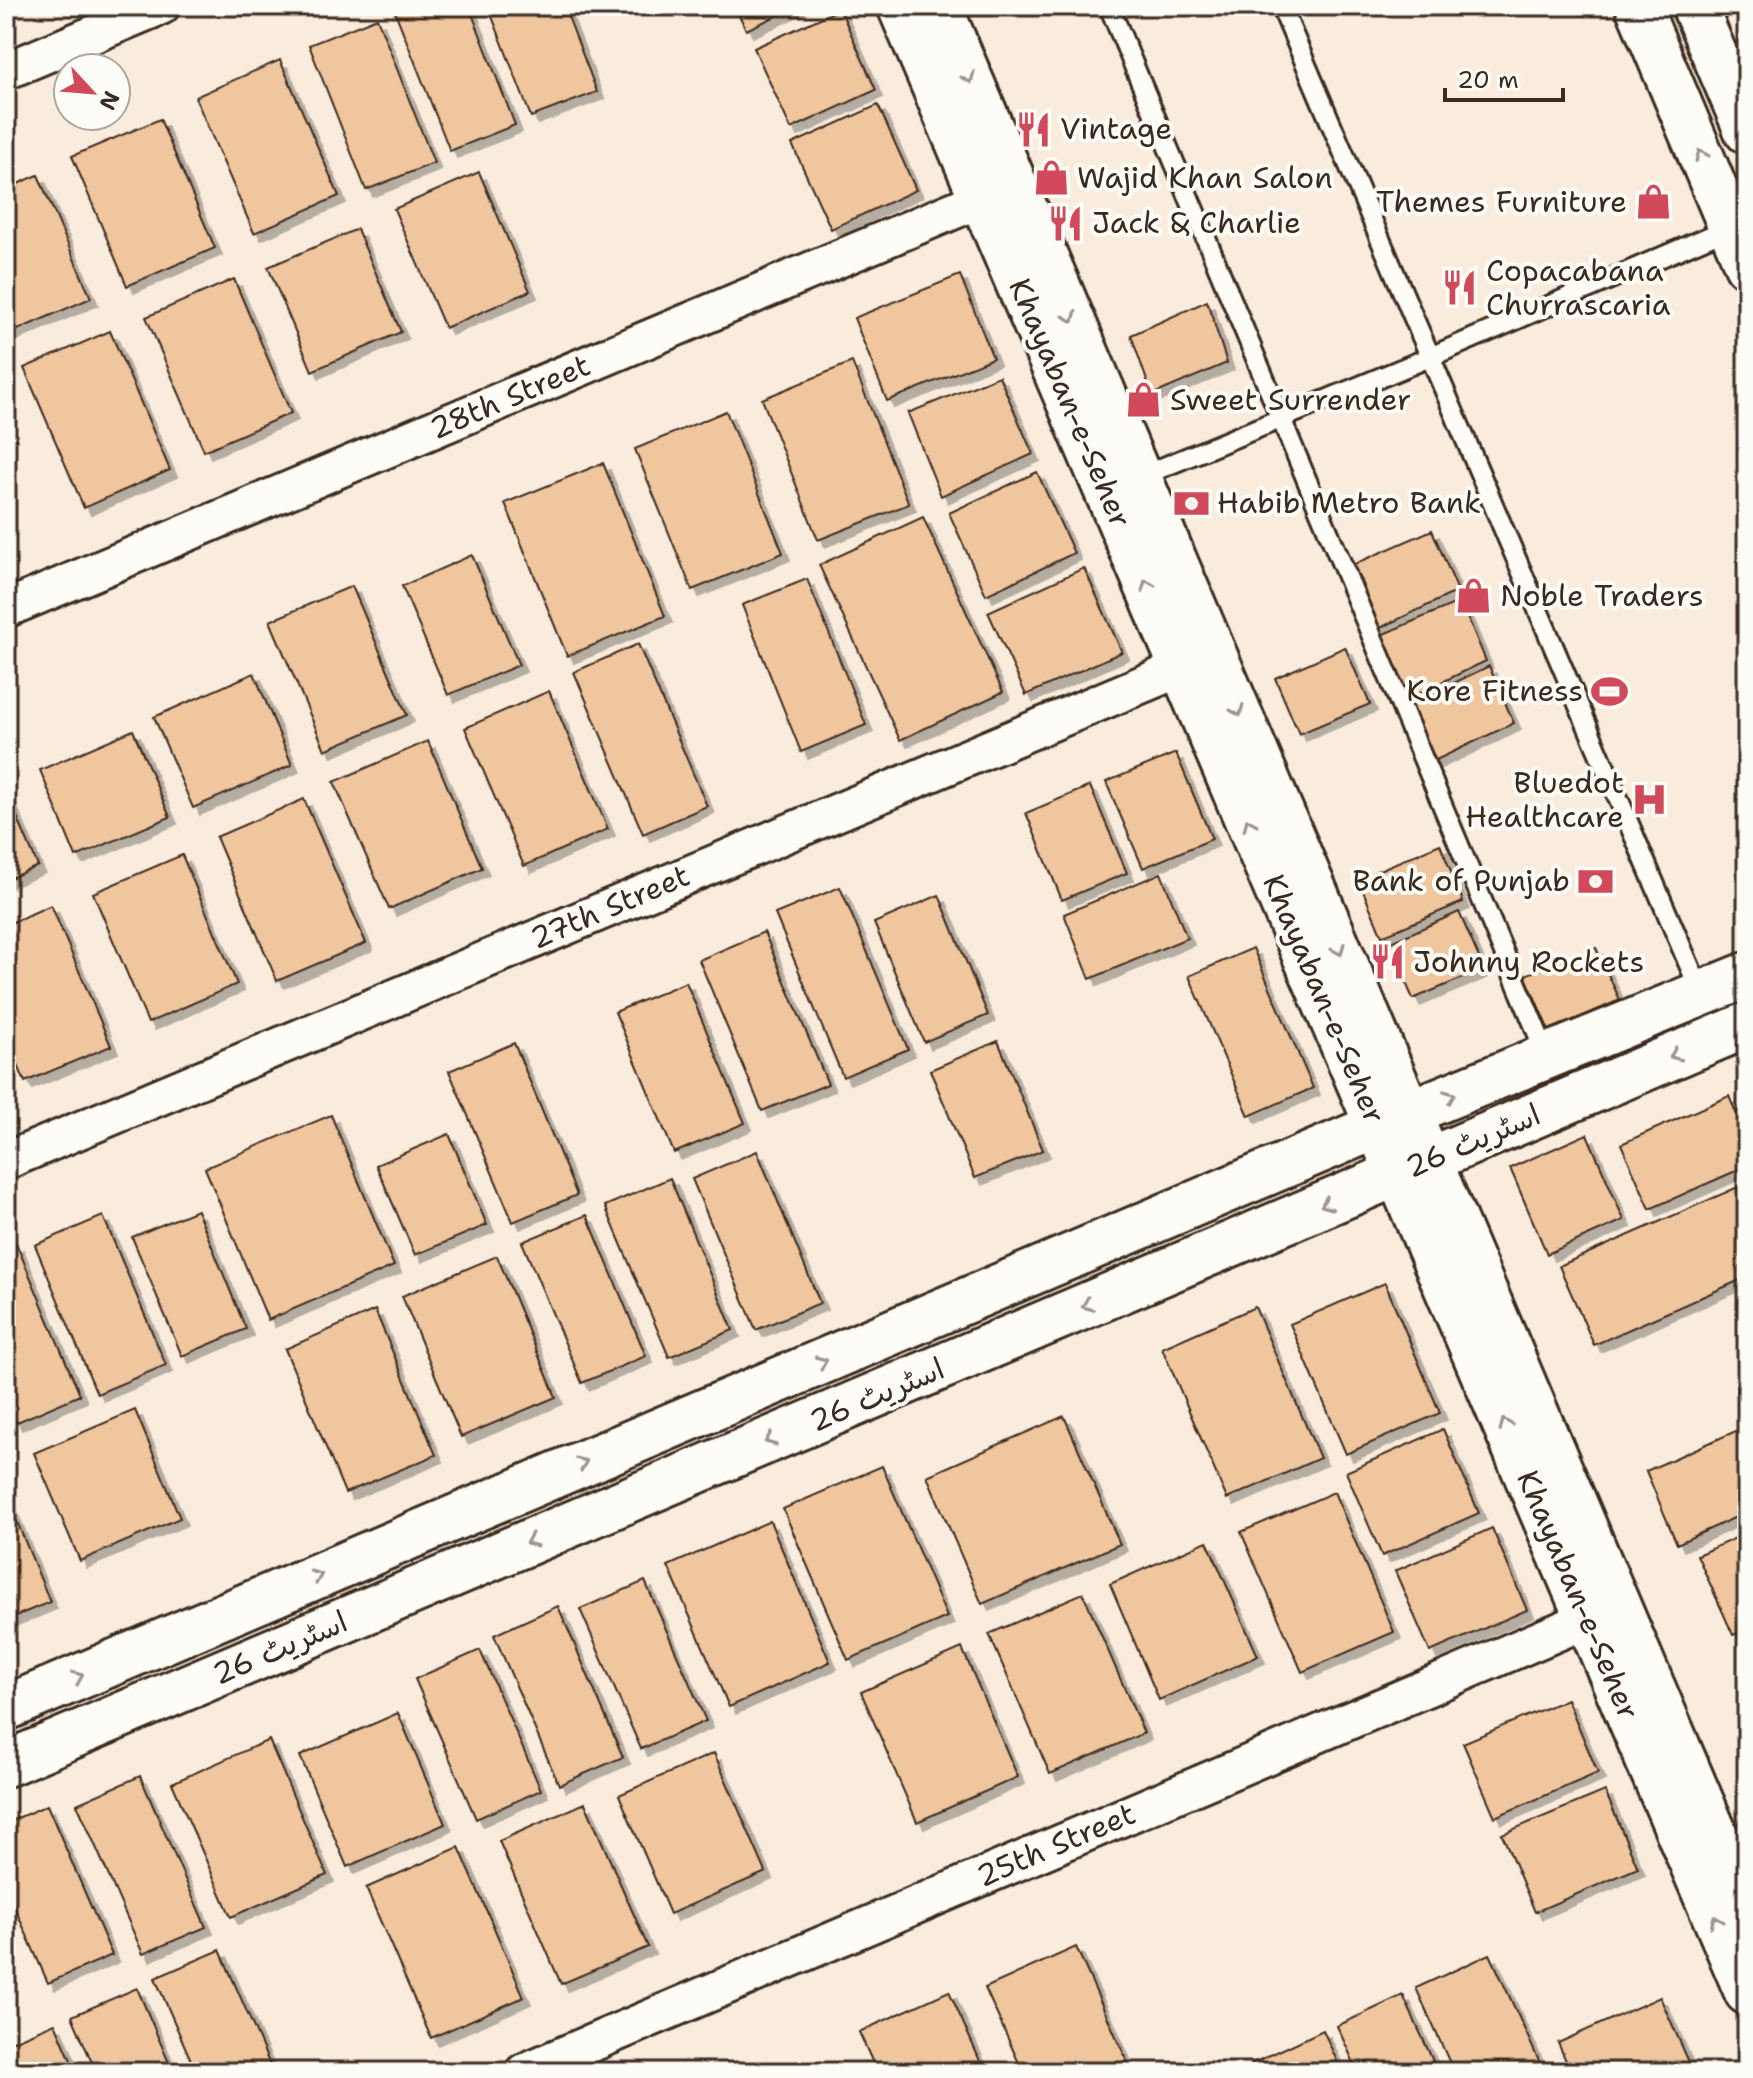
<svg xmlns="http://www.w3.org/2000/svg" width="1753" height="2078" font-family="'Shantell Sans','Playpen Sans Arabic',sans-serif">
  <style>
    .building { fill: #f0c69f; stroke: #3b2a1e; stroke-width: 2; filter: url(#shadow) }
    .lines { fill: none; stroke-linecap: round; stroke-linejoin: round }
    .lane-casing { stroke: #3b2a1e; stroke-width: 24 }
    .street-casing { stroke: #3b2a1e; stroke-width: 42 }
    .secondary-casing { stroke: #3b2a1e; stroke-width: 50 }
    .lane { stroke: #fdfcf7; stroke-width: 18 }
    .street { stroke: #fdfcf7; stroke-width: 36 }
    .secondary { stroke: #fdfcf7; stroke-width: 44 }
    .oneway { stroke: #9c938a }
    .labels { text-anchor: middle; stroke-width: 8; stroke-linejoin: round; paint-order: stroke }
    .poi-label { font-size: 30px; fill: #3b2a1e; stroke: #fdfcf7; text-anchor: start }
    .street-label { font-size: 30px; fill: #3b2a1e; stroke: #fdfcf7 }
  </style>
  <defs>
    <filter id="shadow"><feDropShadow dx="7" dy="7" stdDeviation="0" flood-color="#0004"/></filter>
  </defs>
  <rect width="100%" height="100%" fill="#f9ecdd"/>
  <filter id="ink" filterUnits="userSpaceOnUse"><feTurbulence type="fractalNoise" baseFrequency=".0125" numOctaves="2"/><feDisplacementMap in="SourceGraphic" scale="16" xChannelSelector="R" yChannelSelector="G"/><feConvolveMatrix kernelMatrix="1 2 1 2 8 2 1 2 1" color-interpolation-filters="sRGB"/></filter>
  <g filter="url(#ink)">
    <!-- building -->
    <g class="building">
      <polygon points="402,6 469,6 515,125 450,151 394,9"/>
      <polygon points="488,6 564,6 597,92 531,117"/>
      <polygon points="735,6 798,6 746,30"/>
      <polygon points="840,9 876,90 791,129 754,48"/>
      <polygon points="377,18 434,163 366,190 309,45"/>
      <polygon points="280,60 339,196 254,233 195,97"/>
      <polygon points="878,105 916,190 831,229 792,144"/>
      <polygon points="160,119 215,248 127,286 72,156"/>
      <polygon points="479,172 530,291 445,328 394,209"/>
      <polygon points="38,175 91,298 6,335 6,189"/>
      <polygon points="357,229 401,332 312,371 268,267"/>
      <polygon points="960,275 993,358 887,401 854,318"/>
      <polygon points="234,279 291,413 204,451 146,317"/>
      <polygon points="1207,301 1227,363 1152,395 1131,335"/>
      <polygon points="110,331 170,470 84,508 24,368"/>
      <polygon points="852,362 909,504 818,540 762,399"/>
      <polygon points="999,376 1033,454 941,496 908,413"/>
      <polygon points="726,411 783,553 692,590 635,449"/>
      <polygon points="603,463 665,616 567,656 505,503"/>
      <polygon points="1037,472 1074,553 986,595 949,513"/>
      <polygon points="923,517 1003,692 900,740 819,565"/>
      <polygon points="1432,530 1458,591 1378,629 1352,565"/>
      <polygon points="472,555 519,665 448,695 402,586"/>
      <polygon points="1084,568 1122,652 1026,695 988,612"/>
      <polygon points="807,579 866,725 801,752 742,605"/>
      <polygon points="352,586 407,715 325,750 270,621"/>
      <polygon points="1461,601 1486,661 1407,699 1381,635"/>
      <polygon points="638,644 707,806 643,834 574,672"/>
      <polygon points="1345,647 1370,704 1299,734 1275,678"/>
      <polygon points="1489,666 1514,723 1432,762 1408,705"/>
      <polygon points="254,673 292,765 193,808 154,717"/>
      <polygon points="549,691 608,829 524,866 465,728"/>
      <polygon points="133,730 170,817 76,857 40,770"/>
      <polygon points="428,741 482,868 389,909 334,782"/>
      <polygon points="1176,753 1212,839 1143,868 1106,782"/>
      <polygon points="1090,786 1127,873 1062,900 1026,813"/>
      <polygon points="6,791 38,866 6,880"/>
      <polygon points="304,799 366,943 277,981 216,837"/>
      <polygon points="1440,844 1463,902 1382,936 1358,879"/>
      <polygon points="182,855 237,984 148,1023 93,893"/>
      <polygon points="1161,873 1187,938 1090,979 1064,914"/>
      <polygon points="840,887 908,1049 843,1077 775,914"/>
      <polygon points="939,895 988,1015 924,1042 874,923"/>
      <polygon points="51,905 111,1046 25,1082 6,1037 6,925"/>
      <polygon points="1459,912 1484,969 1413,999 1389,943"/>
      <polygon points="764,932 828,1084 762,1111 699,960"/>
      <polygon points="1253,948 1313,1088 1249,1116 1189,976"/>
      <polygon points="1596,948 1620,1000 1549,1031 1525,975"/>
      <polygon points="686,982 745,1123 674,1153 615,1012"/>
      <polygon points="998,1041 1043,1150 975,1178 930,1070"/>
      <polygon points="514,1043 577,1195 513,1222 449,1071"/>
      <polygon points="1729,1096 1747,1138 1747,1166 1650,1209 1621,1144"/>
      <polygon points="331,1115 394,1266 268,1320 205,1168"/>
      <polygon points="449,1134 487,1225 415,1255 376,1165"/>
      <polygon points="1587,1134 1624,1220 1547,1254 1510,1168"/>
      <polygon points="757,1151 820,1303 756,1330 692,1179"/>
      <polygon points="670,1178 733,1330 669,1357 605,1206"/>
      <polygon points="1747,1183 1747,1277 1594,1345 1559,1266"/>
      <polygon points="197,1210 246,1329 182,1356 132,1237"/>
      <polygon points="587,1215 646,1356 582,1383 522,1242"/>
      <polygon points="103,1216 166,1365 97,1394 35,1245"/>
      <polygon points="16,1243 80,1395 15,1423 6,1401 6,1248"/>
      <polygon points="497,1256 556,1397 461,1437 402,1296"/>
      <polygon points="1385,1283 1440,1413 1346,1454 1290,1324"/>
      <polygon points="1255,1307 1320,1458 1227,1499 1162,1348"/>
      <polygon points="375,1310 436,1455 345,1493 285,1349"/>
      <polygon points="135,1410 180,1518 80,1561 34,1453"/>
      <polygon points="1064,1416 1120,1544 982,1604 927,1476"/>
      <polygon points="1747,1426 1747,1512 1677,1544 1646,1471"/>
      <polygon points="1443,1429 1479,1513 1382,1556 1346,1472"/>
      <polygon points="882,1466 947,1617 848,1660 783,1509"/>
      <polygon points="1334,1492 1394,1632 1302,1672 1241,1532"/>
      <polygon points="6,1495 50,1602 6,1620"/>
      <polygon points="770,1521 830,1662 729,1707 668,1566"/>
      <polygon points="1492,1528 1527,1610 1430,1652 1395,1571"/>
      <polygon points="1747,1533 1747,1629 1733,1635 1697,1555"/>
      <polygon points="1207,1541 1258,1656 1159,1700 1110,1584"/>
      <polygon points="645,1581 706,1721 641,1749 580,1609"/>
      <polygon points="1083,1593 1144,1733 1050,1774 989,1634"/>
      <polygon points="558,1606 623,1757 559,1785 494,1635"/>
      <polygon points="962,1648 1018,1777 917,1822 861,1692"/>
      <polygon points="480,1650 541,1790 476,1819 415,1679"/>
      <polygon points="1567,1699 1598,1773 1495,1817 1463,1743"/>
      <polygon points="398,1713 445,1824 347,1867 300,1756"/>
      <polygon points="269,1740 327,1875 231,1917 172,1783"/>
      <polygon points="714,1753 766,1872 670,1914 619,1795"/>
      <polygon points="140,1776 206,1927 143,1954 77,1804"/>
      <polygon points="1605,1791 1638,1868 1535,1912 1502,1834"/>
      <polygon points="585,1803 648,1947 561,1984 499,1841"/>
      <polygon points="47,1805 112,1955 48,1983 6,1888 6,1823"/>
      <polygon points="459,1847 524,1997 431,2038 366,1888"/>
      <polygon points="1076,1947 1132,2072 1023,2072 985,1988"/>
      <polygon points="220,1950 273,2072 196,2072 155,1978"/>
      <polygon points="1490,1954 1544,2072 1454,2072 1416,1988"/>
      <polygon points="137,1988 173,2072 96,2072 72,2016"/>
      <polygon points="949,1991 985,2072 877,2072 859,2032"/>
      <polygon points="1403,1995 1438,2072 1358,2072 1337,2026"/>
      <polygon points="1660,1997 1693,2071 1571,2072 1558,2043"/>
      <polygon points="55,2023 76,2072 6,2072 6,2044"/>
      <polygon points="1323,2030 1342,2072 1255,2072 1251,2064"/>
    </g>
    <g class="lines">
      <defs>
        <g id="lane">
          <polyline points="1109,6 1547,1056"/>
          <polyline points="1281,6 1701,993"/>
          <polyline points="1137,478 1430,357 1731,227"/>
        </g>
        <g id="street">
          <polyline points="6,71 161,6"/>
          <polyline points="6,609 1007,188"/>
          <polyline points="6,1161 1205,658"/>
          <polyline points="524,2072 1588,1619"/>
        </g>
        <g id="secondary">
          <polyline points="900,6 1747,1992"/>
          <polyline points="939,6 1747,1910"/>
          <polyline points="1638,6 1747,265"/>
          <polyline points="1694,6 1747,131"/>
          <polyline points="6,1708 1408,1113 1747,975"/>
          <polyline points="6,1764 1747,1025"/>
        </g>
      </defs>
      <!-- lane casing -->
      <use href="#lane" class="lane-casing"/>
      <!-- street casing -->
      <use href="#street" class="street-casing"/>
      <!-- secondary casing -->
      <use href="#secondary" class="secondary-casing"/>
      <!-- lane -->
      <use href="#lane" class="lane"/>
      <!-- street -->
      <use href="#street" class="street"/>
      <!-- secondary -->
      <use href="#secondary" class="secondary"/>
    </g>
    <!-- one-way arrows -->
    <defs><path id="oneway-chevron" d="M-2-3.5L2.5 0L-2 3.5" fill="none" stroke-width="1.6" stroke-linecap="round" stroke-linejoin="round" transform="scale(2)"/></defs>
    <g class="oneway">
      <use href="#oneway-chevron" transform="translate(969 78) rotate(67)"/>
      <use href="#oneway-chevron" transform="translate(1701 155) rotate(-113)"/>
      <use href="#oneway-chevron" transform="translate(1071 317) rotate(67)"/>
      <use href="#oneway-chevron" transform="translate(1147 585) rotate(-113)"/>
      <use href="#oneway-chevron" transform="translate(1238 711) rotate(67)"/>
      <use href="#oneway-chevron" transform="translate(1249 824) rotate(-113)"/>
      <use href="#oneway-chevron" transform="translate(1339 950) rotate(67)"/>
      <use href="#oneway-chevron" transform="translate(1675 1055) rotate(157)"/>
      <use href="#oneway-chevron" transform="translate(1450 1096) rotate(-22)"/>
      <use href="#oneway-chevron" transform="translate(1326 1204) rotate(157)"/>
      <use href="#oneway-chevron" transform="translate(1087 1305) rotate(157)"/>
      <use href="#oneway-chevron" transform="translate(822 1362) rotate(-23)"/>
      <use href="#oneway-chevron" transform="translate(1505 1424) rotate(-113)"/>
      <use href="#oneway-chevron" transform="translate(770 1440) rotate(157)"/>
      <use href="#oneway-chevron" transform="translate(582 1463) rotate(-23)"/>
      <use href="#oneway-chevron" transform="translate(531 1541) rotate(157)"/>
      <use href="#oneway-chevron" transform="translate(317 1576) rotate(-23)"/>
      <use href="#oneway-chevron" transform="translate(78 1677) rotate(-23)"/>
      <use href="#oneway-chevron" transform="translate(1716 1921) rotate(-113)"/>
    </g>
  </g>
  <!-- icons -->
  <defs>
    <symbol id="restaurant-bare" viewBox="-9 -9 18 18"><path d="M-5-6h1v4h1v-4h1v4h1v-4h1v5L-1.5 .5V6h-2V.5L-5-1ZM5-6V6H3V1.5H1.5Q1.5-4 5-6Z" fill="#d1495b" stroke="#fdfcf7" stroke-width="2.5" paint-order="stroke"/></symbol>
    <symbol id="shop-bare" viewBox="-9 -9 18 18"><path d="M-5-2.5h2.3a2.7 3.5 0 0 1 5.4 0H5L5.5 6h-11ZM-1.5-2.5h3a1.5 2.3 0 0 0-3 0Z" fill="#d1495b" stroke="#fdfcf7" stroke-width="2.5" paint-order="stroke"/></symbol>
    <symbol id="bank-bare" viewBox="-9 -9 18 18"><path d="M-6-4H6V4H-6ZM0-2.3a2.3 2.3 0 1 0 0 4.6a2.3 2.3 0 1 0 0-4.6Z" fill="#d1495b" stroke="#fdfcf7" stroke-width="2.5" paint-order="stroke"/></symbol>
    <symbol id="stadium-bare" viewBox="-9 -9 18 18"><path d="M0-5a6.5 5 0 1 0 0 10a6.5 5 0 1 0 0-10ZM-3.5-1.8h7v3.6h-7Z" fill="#d1495b" stroke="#fdfcf7" stroke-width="2.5" paint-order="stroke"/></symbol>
    <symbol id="hospital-bare" viewBox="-9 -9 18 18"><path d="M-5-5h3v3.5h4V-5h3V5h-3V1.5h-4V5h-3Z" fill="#d1495b" stroke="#fdfcf7" stroke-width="2.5" paint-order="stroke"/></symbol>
  </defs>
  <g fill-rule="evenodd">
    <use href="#restaurant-bare" x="1008" y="104" width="51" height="51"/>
    <use href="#shop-bare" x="1026" y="152" width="51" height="51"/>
    <use href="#shop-bare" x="1628" y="176" width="51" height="51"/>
    <use href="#restaurant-bare" x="1040" y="198" width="51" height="51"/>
    <use href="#restaurant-bare" x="1434" y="262" width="51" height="51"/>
    <use href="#shop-bare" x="1118" y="374" width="51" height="51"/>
    <use href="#bank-bare" x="1166" y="478" width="51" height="51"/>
    <use href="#shop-bare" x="1448" y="570" width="51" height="51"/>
    <use href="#stadium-bare" x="1584" y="666" width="51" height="51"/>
    <use href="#hospital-bare" x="1624" y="774" width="51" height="51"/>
    <use href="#bank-bare" x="1570" y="856" width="51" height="51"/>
    <use href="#restaurant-bare" x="1362" y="936" width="51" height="51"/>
  </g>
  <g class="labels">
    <!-- poi labels -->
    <g class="poi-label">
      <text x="1060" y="139">Vintage</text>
      <text x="1077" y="188">Wajid Khan Salon</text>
      <text x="1627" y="212" text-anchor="end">Themes Furniture</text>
      <text x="1092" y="233">Jack &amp; Charlie</text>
      <text x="1486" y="281">Copacabana<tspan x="1486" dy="34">Churrascaria</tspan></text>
      <text x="1170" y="410">Sweet Surrender</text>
      <text x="1217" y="513">Habib Metro Bank</text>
      <text x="1500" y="606">Noble Traders</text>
      <text x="1583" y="701" text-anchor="end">Kore Fitness</text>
      <text x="1624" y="793" text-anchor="end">Bluedot<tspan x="1624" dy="34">Healthcare</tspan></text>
      <text x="1570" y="891" text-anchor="end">Bank of Punjab</text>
      <text x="1413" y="972">Johnny Rockets</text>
    </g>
    <!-- street labels -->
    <g class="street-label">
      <text transform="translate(510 397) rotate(-23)" y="10">28th Street</text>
      <text transform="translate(1070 403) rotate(67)" y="10">Khayaban-e-Seher</text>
      <text transform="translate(610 907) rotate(-23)" y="10">27th Street</text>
      <text transform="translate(1324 999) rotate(67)" y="10">Khayaban-e-Seher</text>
      <text transform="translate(1473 1141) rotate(-23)" y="10">اسٹریٹ 26</text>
      <text transform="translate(877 1395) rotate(-23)" y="10">اسٹریٹ 26</text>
      <text transform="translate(1578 1595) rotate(67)" y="10">Khayaban-e-Seher</text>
      <text transform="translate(280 1648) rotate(-23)" y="10">اسٹریٹ 26</text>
      <text transform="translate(1056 1845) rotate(-23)" y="10">25th Street</text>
    </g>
  </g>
  <!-- margin -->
  <rect width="1753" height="2078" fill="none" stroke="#fdfcf7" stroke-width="32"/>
  <rect x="16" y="16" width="1721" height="2046" fill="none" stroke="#3b2a1e" stroke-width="3" filter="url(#ink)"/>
  <!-- north arrow -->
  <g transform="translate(92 92) rotate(116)"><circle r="38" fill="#fdfcf7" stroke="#afa8a0" stroke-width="2"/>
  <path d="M0-6L14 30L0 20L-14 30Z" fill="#d1495b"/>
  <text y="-12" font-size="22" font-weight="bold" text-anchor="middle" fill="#3b2a1e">N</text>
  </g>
  <!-- scale -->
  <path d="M1445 88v12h118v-12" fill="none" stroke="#3b2a1e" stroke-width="4"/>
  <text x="1457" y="88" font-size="24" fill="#3b2a1e" stroke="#fdfcf7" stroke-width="6" paint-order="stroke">20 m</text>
</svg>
